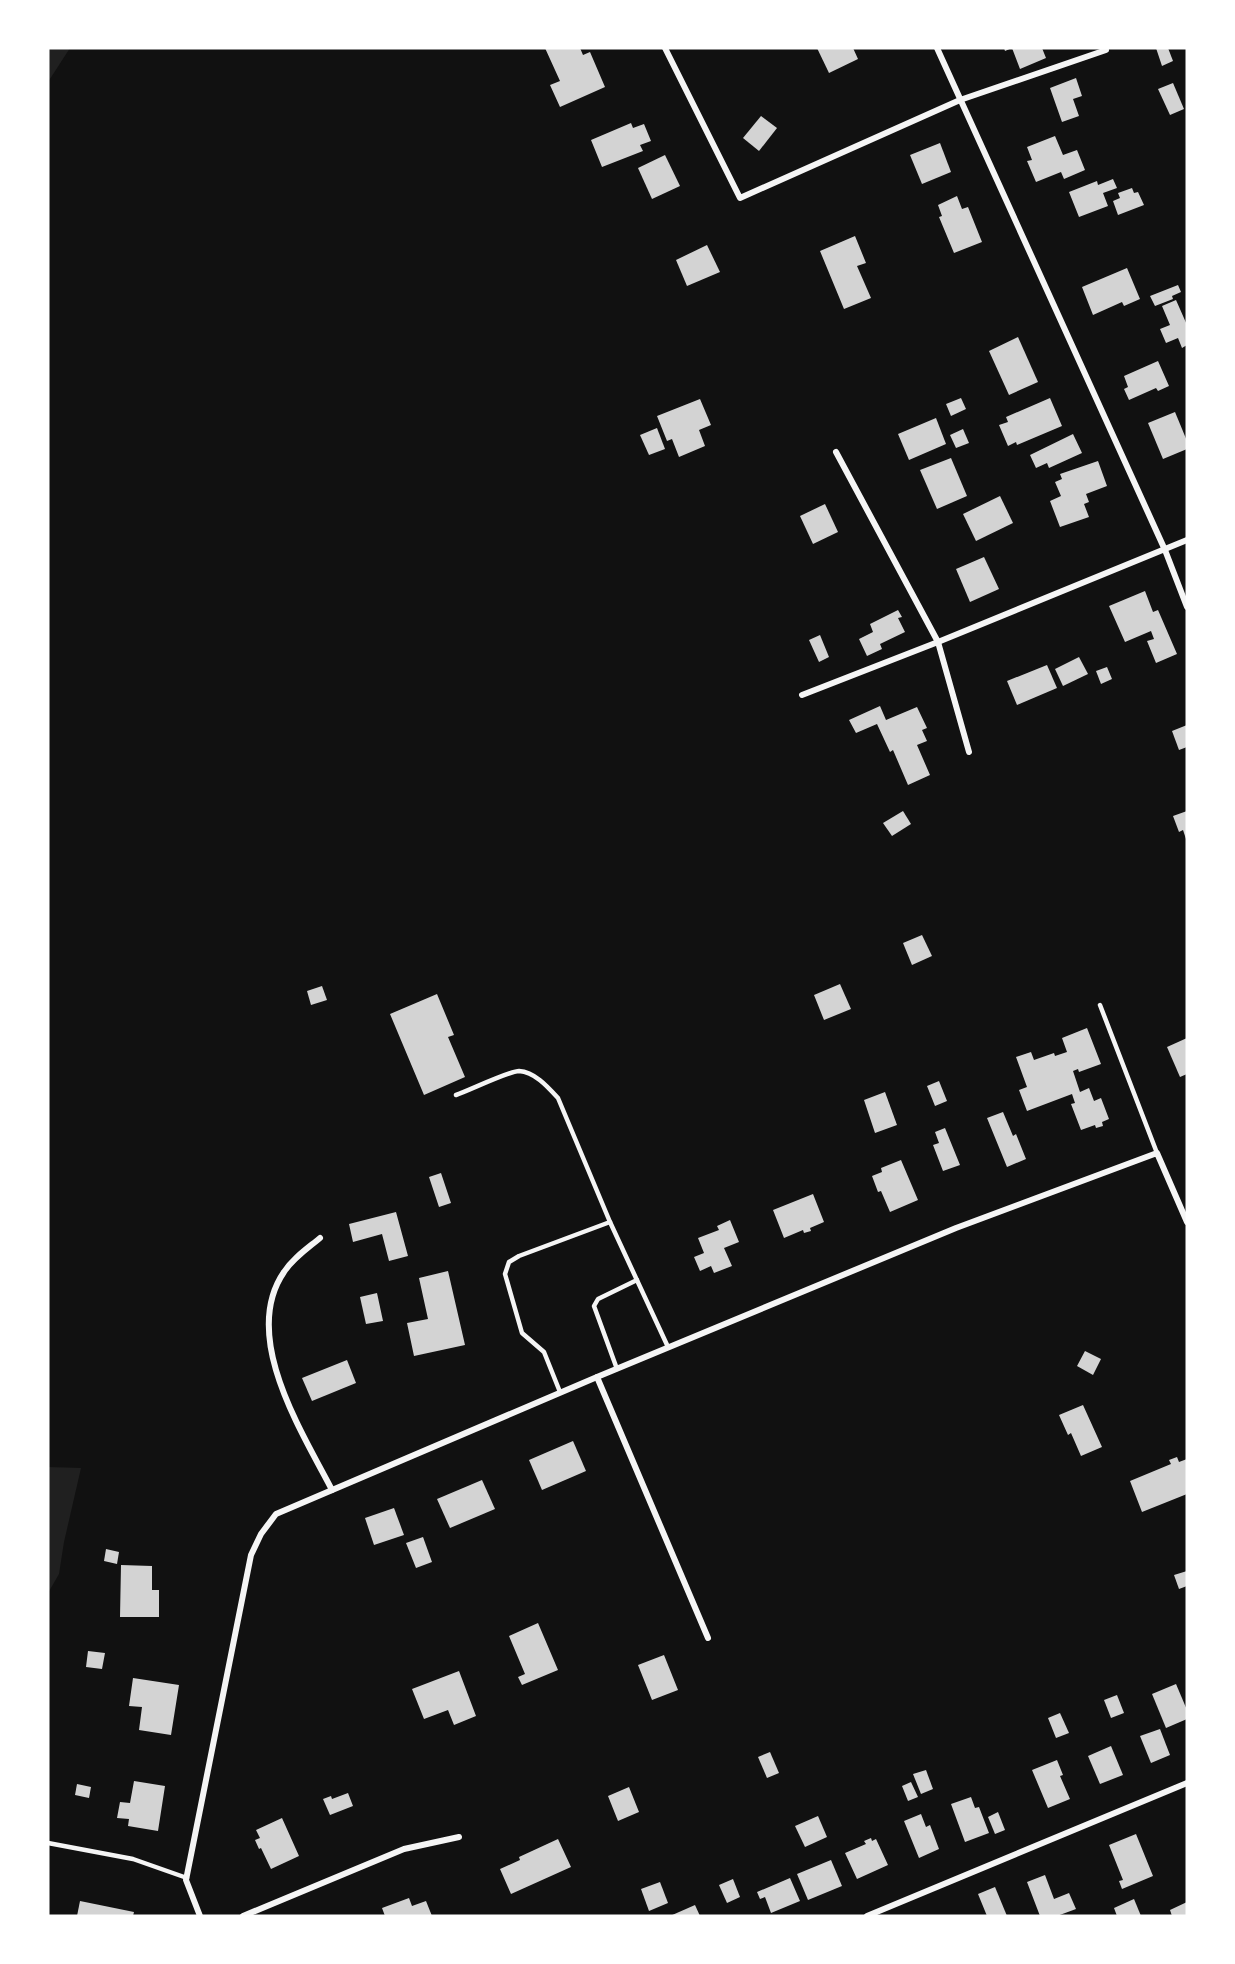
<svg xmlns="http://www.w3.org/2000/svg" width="1235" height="1964" font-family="'Source Sans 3',sans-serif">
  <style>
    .green { fill: #202020 }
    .building { fill: #d3d3d3 }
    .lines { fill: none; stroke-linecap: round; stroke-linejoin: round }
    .service { stroke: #f5f5f5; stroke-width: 4.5 }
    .minor { stroke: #f5f5f5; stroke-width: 6 }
  </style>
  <rect width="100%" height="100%" fill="#111"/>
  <!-- green -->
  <g class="green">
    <polygon points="48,48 70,48 48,82"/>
    <polygon points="48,1467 81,1468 64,1542 59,1574 48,1593"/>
  </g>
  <!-- building -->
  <g class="building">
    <polygon points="545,48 580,48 583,55 590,52 605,87 560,107 550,85 560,81"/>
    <polygon points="817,48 853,48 858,59 829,73"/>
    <polygon points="1004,48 1042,48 1046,58 1020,69 1012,48 1005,51"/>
    <polygon points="1156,48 1168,48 1173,61 1162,66"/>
    <polygon points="1076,78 1082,96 1073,99 1079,116 1062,122 1050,88"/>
    <polygon points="1173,83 1184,109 1170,115 1158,89"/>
    <polygon points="761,116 777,128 759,151 743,138"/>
    <polygon points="631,123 633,128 644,124 651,141 640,145 643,151 602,167 591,140"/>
    <polygon points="1055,136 1063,155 1077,150 1085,170 1064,179 1061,172 1036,182 1027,161 1032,160 1027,147"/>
    <polygon points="940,143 951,172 922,184 910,155"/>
    <polygon points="665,155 680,186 652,199 638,168"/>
    <polygon points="1113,179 1117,188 1103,193 1108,206 1079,217 1069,192 1097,181 1098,185"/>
    <polygon points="1132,188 1134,193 1138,192 1144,205 1118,215 1113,201 1120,198 1118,193"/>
    <polygon points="957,196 962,209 968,207 982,242 954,253 939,217 942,216 938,205"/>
    <polygon points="855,236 866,263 857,266 871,298 844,309 820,251"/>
    <polygon points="707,245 720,272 687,286 676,260"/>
    <polygon points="1127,268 1140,299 1124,306 1122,302 1093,315 1082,287"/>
    <polygon points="1178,285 1181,292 1172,296 1173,299 1155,306 1150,296"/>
    <polygon points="1176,300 1187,325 1187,345 1182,348 1178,338 1166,343 1160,329 1170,325 1162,306"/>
    <polygon points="1018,337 1038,382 1009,395 989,351"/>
    <polygon points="1158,361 1169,386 1158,391 1156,388 1129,400 1124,389 1128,387 1124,376"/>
    <polygon points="961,398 966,409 951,416 946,404"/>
    <polygon points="1050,398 1062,426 1017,445 1016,442 1008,446 999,425 1008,422 1006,417"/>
    <polygon points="700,399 711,425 699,430 705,446 679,457 672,439 667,441 657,416"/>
    <polygon points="1175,412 1187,441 1187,449 1163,459 1148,423"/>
    <polygon points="936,418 946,444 909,460 898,434"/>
    <polygon points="657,428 665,449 649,455 640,435"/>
    <polygon points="963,429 969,443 956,448 950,435"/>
    <polygon points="1073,434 1082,453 1049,468 1047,463 1036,468 1030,455"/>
    <polygon points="951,458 967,496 937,509 920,470"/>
    <polygon points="1098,461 1107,486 1086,494 1089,502 1084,504 1089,517 1060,527 1050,501 1061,496 1055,482 1062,479 1060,474"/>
    <polygon points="1000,496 1013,523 976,541 963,514"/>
    <polygon points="825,504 838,532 813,544 800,516"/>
    <polygon points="984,557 999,589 970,602 956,569"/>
    <polygon points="1145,591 1153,612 1158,610 1177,654 1156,663 1147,641 1154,639 1151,631 1125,642 1109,606"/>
    <polygon points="898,610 902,617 898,618 905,632 880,644 882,649 867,656 859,639 873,632 870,624"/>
    <polygon points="820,635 829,657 819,662 809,640"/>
    <polygon points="1079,657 1088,674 1063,686 1055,669"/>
    <polygon points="1047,665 1057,688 1017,705 1007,681"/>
    <polygon points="1107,667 1112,679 1101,684 1096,671"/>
    <polygon points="880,706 886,720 917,707 927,728 922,730 927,741 917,745 930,775 908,785 893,750 890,752 877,724 856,733 849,720"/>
    <polygon points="1187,725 1187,747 1179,750 1172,731"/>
    <polygon points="903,811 911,824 892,836 883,823"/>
    <polygon points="1187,811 1187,842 1183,830 1179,832 1173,816"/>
    <polygon points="922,935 932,956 912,965 903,943"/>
    <polygon points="840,984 851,1009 824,1020 814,995"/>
    <polygon points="322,986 327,1000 311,1005 307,991"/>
    <polygon points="437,994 454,1035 448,1037 465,1077 424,1095 390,1014"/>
    <polygon points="1087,1028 1101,1064 1079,1072 1078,1069 1073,1071 1080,1092 1089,1088 1094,1101 1101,1098 1109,1119 1102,1122 1103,1126 1096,1128 1095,1125 1081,1130 1071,1104 1075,1103 1072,1094 1027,1111 1019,1090 1027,1087 1016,1057 1031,1052 1034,1060 1054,1053 1055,1056 1067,1052 1062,1038"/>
    <polygon points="1187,1038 1187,1074 1180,1077 1167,1047"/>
    <polygon points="939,1081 947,1101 935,1106 927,1086"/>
    <polygon points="885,1092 897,1125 875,1133 864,1100"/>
    <polygon points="1003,1112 1013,1136 1016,1134 1026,1159 1007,1167 987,1118"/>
    <polygon points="945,1128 960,1165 943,1171 933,1145 939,1143 935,1132"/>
    <polygon points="901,1160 918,1200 890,1212 881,1191 878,1192 872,1176 882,1172 881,1168"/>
    <polygon points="441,1173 451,1203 439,1207 429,1177"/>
    <polygon points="813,1194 824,1222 810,1228 811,1231 804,1233 803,1230 784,1238 773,1210"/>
    <polygon points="396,1212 408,1256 389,1261 382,1234 353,1242 349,1224"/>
    <polygon points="730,1220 739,1242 724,1248 732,1266 714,1273 711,1266 700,1271 694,1257 704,1253 698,1238 719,1230 717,1226"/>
    <polygon points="448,1271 465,1345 414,1356 407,1323 428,1319 419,1278"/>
    <polygon points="377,1293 383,1321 366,1324 360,1297"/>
    <polygon points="1085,1351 1101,1359 1093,1375 1077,1366"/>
    <polygon points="347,1360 356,1383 312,1401 302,1378"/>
    <polygon points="1083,1405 1102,1447 1081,1456 1071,1433 1068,1435 1059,1415"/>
    <polygon points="573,1441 586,1471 542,1490 529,1460"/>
    <polygon points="1177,1457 1179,1462 1187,1459 1187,1494 1142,1512 1130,1481 1171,1464 1169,1460"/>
    <polygon points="482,1480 495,1509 450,1528 437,1499"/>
    <polygon points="394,1508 404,1535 374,1545 365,1518"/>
    <polygon points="423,1537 432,1562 416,1568 406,1543"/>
    <polygon points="106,1549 119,1552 117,1564 104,1561"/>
    <polygon points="121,1565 152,1566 152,1590 159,1590 159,1617 120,1617"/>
    <polygon points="1187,1571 1187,1586 1179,1589 1174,1575"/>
    <polygon points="538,1623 558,1670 522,1685 518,1677 525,1674 509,1636"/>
    <polygon points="88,1651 105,1653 102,1669 86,1667"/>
    <polygon points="664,1655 678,1690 652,1700 638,1665"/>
    <polygon points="459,1671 476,1716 454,1725 448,1710 424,1719 412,1689"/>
    <polygon points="133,1678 179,1685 171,1735 139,1730 142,1707 129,1706"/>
    <polygon points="1176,1684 1187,1710 1187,1719 1166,1728 1152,1694"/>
    <polygon points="1117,1695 1124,1713 1111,1718 1104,1700"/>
    <polygon points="1060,1713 1069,1733 1056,1738 1048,1718"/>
    <polygon points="1160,1729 1170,1755 1151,1763 1140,1736"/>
    <polygon points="1111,1746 1123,1775 1100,1784 1088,1756"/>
    <polygon points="770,1752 779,1773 767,1778 758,1757"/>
    <polygon points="1057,1760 1063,1775 1060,1776 1070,1799 1048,1808 1032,1770"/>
    <polygon points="926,1770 933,1789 921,1794 913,1774"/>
    <polygon points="134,1781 165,1786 158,1831 128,1826 129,1819 117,1818 120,1802 130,1803"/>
    <polygon points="911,1782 918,1797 908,1801 902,1786"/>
    <polygon points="77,1784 91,1787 89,1798 75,1795"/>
    <polygon points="629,1787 639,1812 618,1821 608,1796"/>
    <polygon points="348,1793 353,1806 330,1815 323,1799 331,1796 332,1799"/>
    <polygon points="971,1797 975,1808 979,1807 989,1833 965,1842 951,1804"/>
    <polygon points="998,1812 1005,1830 995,1834 988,1817"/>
    <polygon points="921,1814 926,1827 930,1825 939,1849 919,1858 904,1821"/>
    <polygon points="818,1816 827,1837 805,1847 795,1826"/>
    <polygon points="282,1818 299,1856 271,1869 261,1848 259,1849 255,1840 260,1838 256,1830"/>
    <polygon points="1136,1834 1153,1876 1122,1889 1119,1881 1123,1880 1109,1845"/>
    <polygon points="871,1838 872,1841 876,1839 888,1865 857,1879 845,1853 866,1844 864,1841"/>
    <polygon points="558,1839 571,1867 511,1894 500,1869 520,1860 519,1857"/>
    <polygon points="831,1860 842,1886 808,1900 797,1874"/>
    <polygon points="1045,1875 1054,1899 1069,1893 1076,1909 1057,1916 1040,1916 1027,1882"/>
    <polygon points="790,1878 800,1901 771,1913 765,1897 760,1899 757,1892"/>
    <polygon points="733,1879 740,1897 727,1903 719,1885"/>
    <polygon points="660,1882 668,1903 649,1911 641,1889"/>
    <polygon points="995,1887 1007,1916 987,1916 978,1894"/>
    <polygon points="409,1898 412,1906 426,1901 432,1916 385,1916 382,1908"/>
    <polygon points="1134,1899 1141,1916 1117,1916 1114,1908"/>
    <polygon points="80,1901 134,1912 133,1916 77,1916"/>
    <polygon points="1187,1902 1187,1916 1172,1916 1170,1910"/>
    <polygon points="695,1905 700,1916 670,1916"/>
  </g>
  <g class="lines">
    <!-- service -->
    <g class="service">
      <polyline points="1100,1005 1157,1153"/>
      <path d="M 456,1095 C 468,1091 509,1071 519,1071 C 535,1072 548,1087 558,1098 L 610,1222 L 668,1347"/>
      <polyline points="617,1369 594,1306 598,1299 637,1280"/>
      <polyline points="560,1392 544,1352 522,1333 505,1274 509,1262 519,1256 610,1222"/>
      <polyline points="48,1843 133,1859 187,1878"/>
    </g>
    <!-- minor -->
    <g class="minor">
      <polyline points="665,48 740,198 960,100 1106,50"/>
      <polyline points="937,48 1165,550 1187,607"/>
      <polyline points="836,452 938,642 969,752"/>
      <polyline points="802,695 938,642 1187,540"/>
      <path d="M 320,1238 C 308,1248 293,1258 284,1272 C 240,1336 302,1432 332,1490"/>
      <polyline points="597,1377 708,1638"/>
      <polyline points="200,1916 186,1880 251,1555 261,1534 276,1514 597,1377 956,1228 1157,1153 1187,1222"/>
      <polyline points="243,1916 404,1849 459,1837"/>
      <polyline points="867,1916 1187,1783"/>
    </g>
  </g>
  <!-- border -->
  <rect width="1235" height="1964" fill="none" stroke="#ffffff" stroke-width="99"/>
</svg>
